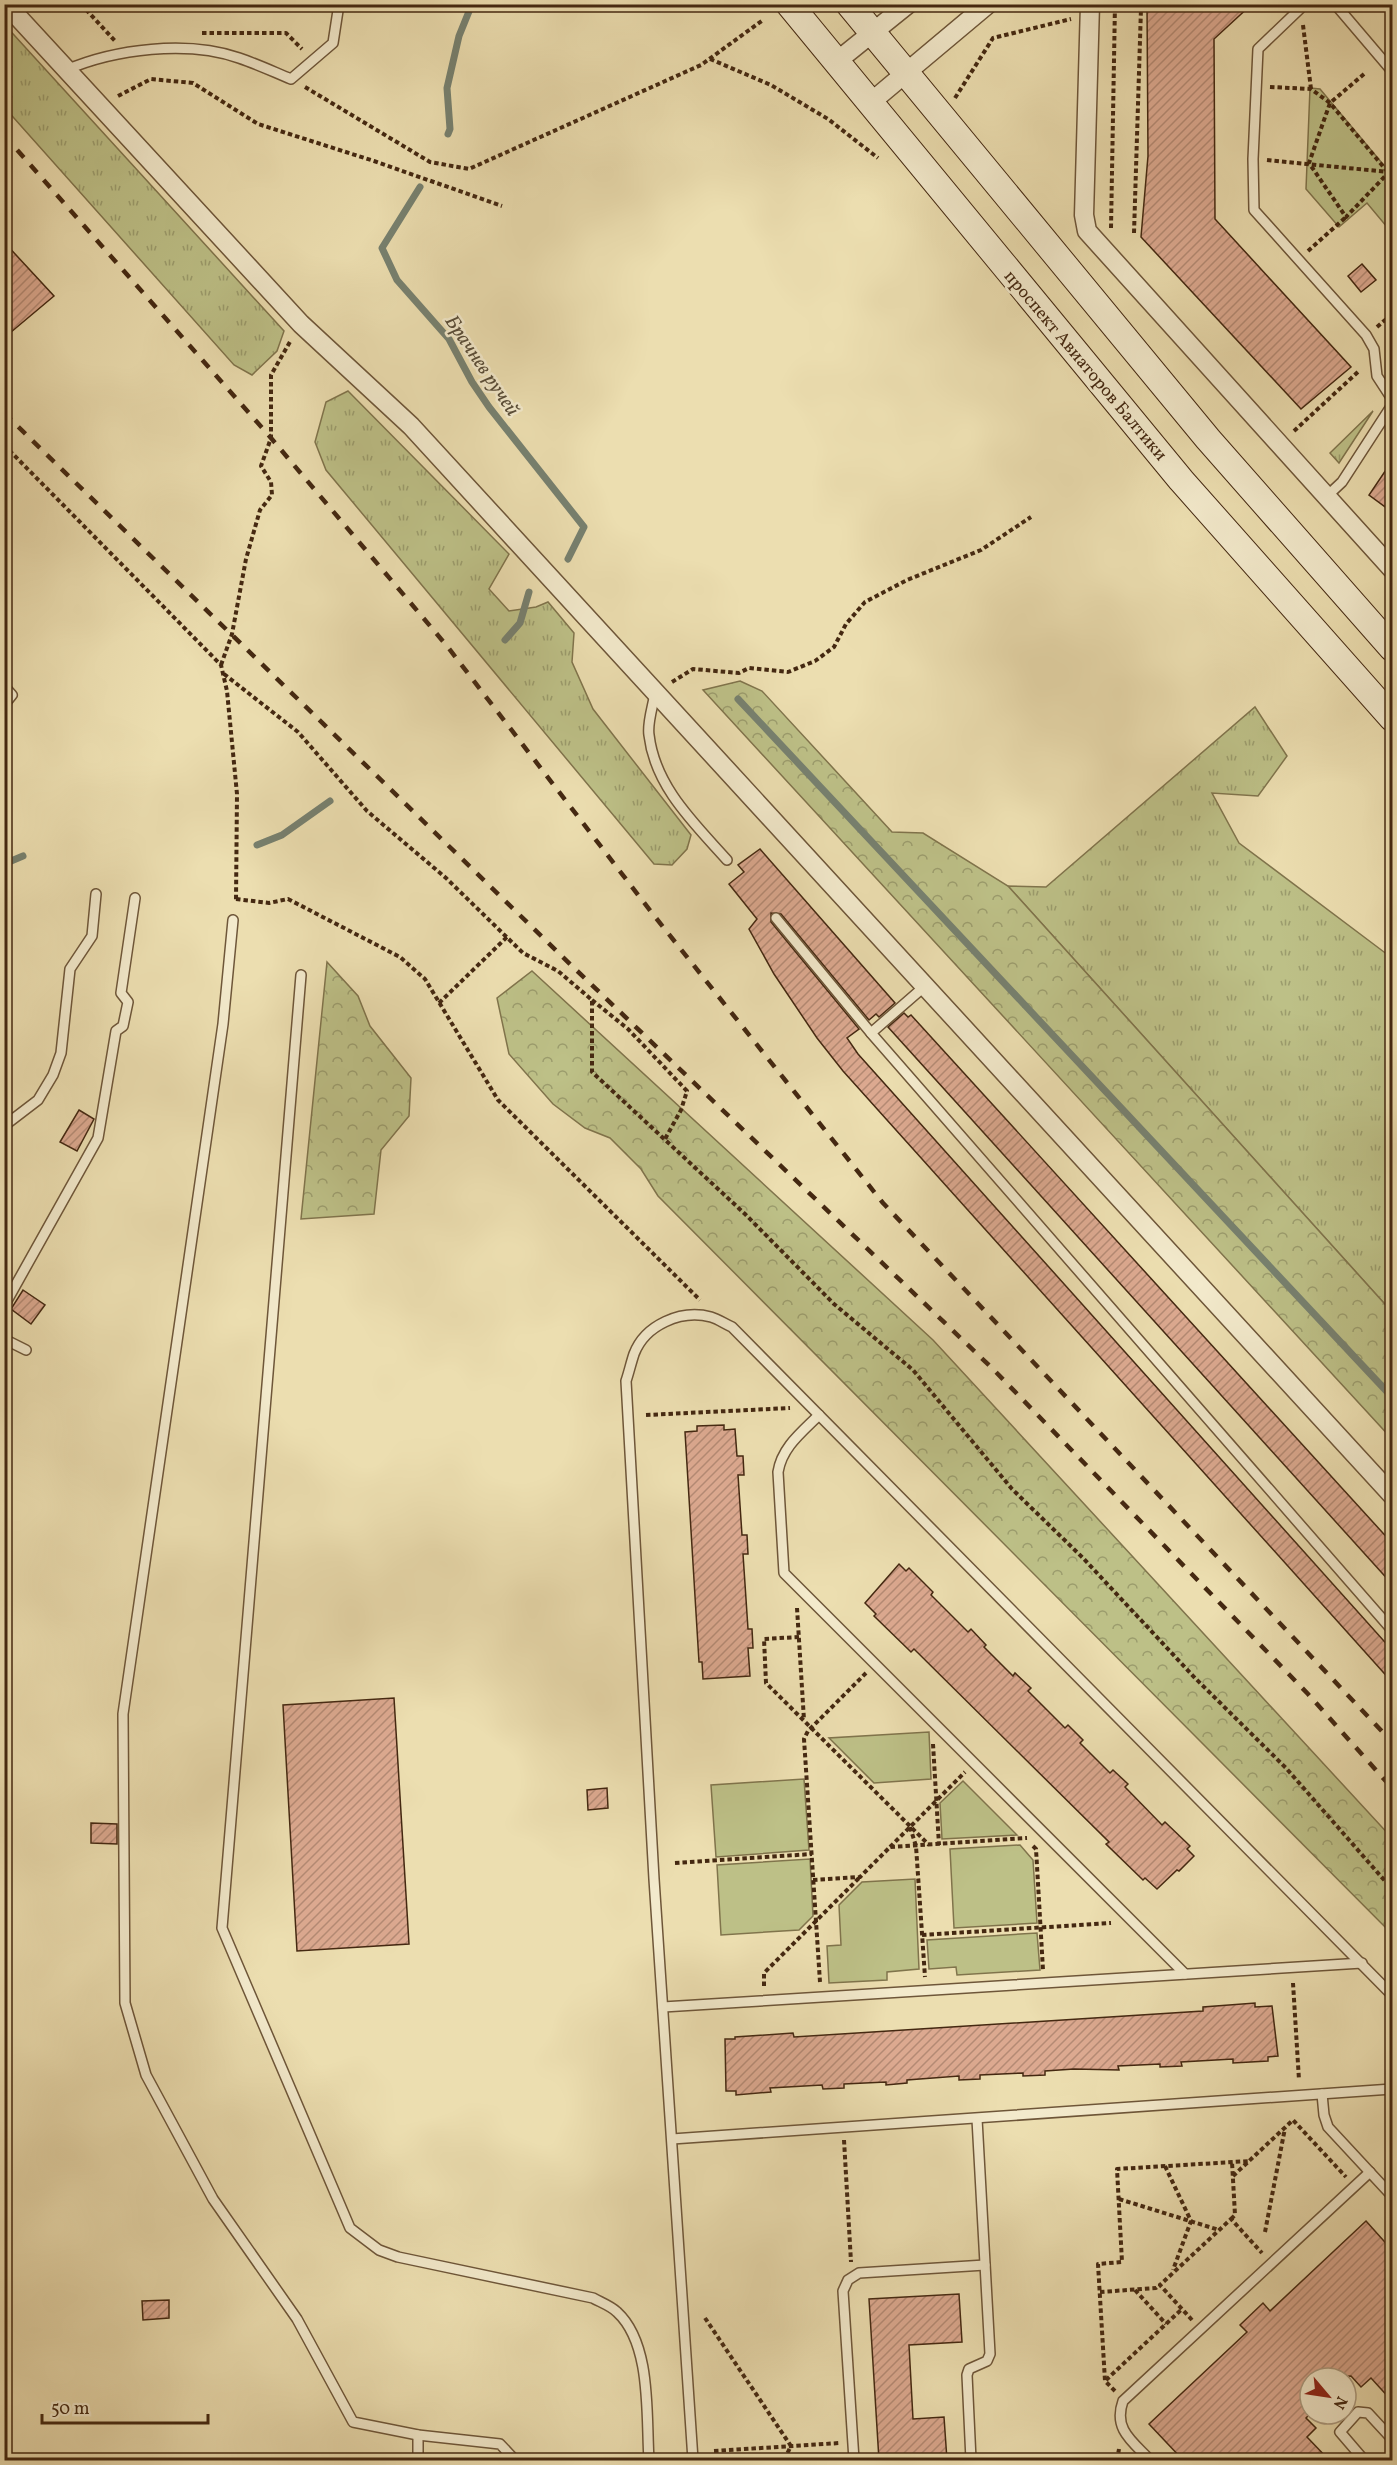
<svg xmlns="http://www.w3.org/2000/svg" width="1397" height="2465" font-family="Vollkorn,serif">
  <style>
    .grass { fill: url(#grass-tufts); stroke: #80744c; stroke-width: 1.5 }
    .forest { fill: url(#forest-crowns); stroke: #80744c; stroke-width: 1.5 }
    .park { fill: #bdc087; stroke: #80744c; stroke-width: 1.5 }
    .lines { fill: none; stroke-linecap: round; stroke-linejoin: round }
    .stream { stroke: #778170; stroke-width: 7 }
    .building { fill: url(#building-hatch); stroke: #442811; stroke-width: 1.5 }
    .lane-casing { stroke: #6e5639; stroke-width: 12 }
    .street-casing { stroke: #6e5639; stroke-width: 21 }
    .secondary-casing { stroke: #442811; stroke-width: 28 }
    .path { stroke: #442811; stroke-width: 4; stroke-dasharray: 4.5 3; stroke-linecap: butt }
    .lane { stroke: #f3eacc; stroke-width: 9 }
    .street { stroke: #f3eacc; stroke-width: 18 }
    .secondary { stroke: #f3eacc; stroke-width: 26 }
    .rail { stroke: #442811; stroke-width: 4.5; stroke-dasharray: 10 10; stroke-linecap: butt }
    .labels { text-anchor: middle; stroke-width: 5; stroke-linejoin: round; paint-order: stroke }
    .street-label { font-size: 18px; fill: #442811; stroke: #f3eacc }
    .water-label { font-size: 20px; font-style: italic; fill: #594d38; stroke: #f3eacc }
  </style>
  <defs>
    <pattern id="grass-tufts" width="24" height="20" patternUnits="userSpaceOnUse" patternTransform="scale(1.5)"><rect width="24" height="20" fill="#bdc087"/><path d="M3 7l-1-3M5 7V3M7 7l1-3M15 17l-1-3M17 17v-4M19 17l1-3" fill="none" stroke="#9b9c6d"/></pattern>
    <pattern id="forest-crowns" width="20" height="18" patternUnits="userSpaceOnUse" patternTransform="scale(1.5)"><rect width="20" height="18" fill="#bdc087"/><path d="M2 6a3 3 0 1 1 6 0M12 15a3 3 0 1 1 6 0" fill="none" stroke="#9b9c6d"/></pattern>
    <pattern id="building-hatch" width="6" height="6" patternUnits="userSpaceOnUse" patternTransform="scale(1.5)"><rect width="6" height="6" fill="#dca990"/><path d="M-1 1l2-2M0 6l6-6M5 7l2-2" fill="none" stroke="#b48a74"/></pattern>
  </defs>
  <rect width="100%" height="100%" fill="#ecdeb0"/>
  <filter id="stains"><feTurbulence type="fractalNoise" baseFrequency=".00333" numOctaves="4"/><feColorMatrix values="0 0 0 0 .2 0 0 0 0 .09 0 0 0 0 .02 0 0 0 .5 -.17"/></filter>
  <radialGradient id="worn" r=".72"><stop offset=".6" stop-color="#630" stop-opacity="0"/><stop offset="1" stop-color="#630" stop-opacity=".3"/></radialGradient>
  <!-- grass -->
  <g class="grass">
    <polygon points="4,24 284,331 277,351 252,375 234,365 5,108"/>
    <polygon points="348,391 509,554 489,589 509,611 536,607 548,602 574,633 572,662 593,709 691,835 687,849 672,865 654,864 326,470 315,442 326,402"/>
    <polygon points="1373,411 1339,463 1330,453"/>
    <polygon points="1255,707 1287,756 1258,796 1212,793 1239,843 1392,958 1392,1312 1008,886 1046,887"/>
  </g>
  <!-- forest -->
  <g class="forest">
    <polygon points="740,681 762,691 892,832 923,833 1008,886 1392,1312 1392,1439 703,690"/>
    <polygon points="327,962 358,996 370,1026 411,1078 409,1116 381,1150 374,1214 301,1219"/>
    <polygon points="532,971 933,1340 1392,1838 1392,1934 658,1196 641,1169 610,1138 585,1128 553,1104 509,1054 497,998"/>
  </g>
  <!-- park -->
  <g class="park">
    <polygon points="1310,88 1320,89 1392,175 1392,233 1367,203 1339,227 1306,189"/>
    <polygon points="929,1732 931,1779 874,1783 829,1738"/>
    <polygon points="804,1779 809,1850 716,1857 711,1785"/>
    <polygon points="963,1781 1017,1835 942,1839 940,1803"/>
    <polygon points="1020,1845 1033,1860 1037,1923 954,1928 950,1849"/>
    <polygon points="810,1859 813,1916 799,1930 721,1935 717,1865"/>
    <polygon points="915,1879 919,1969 887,1972 887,1980 829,1983 827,1946 841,1945 839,1905 862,1882"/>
    <polygon points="1037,1933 1040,1970 957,1975 956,1967 929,1969 927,1940"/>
  </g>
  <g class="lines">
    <!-- stream -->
    <g class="stream">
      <polyline points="448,134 450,129 447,88 459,36 472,4"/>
      <polyline points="420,187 382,248 397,280 449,339 472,382 489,407 584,527 568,559"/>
      <polyline points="505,640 520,623 529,592"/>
      <polyline points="738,699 1392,1397"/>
      <polyline points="257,845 282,835 330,801"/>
      <polyline points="4,864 23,856"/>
    </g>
  </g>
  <!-- building -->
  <g class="building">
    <polygon points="1147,4 1252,4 1214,39 1215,219 1351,367 1301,409 1141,237 1148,156"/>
    <polygon points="4,242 54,296 4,338"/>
    <polygon points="1362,264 1376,280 1361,292 1348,276"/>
    <polygon points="1392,461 1392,512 1369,495"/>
    <polygon points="760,849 895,1003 879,1017 876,1014 869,1020 781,914 771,913 771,922 859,1029 847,1038 858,1054 1392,1650 1392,1682 843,1071 817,1038 774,974 749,929 757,919 729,884 744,872 738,865"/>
    <polygon points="904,1013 908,1017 911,1015 1392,1543 1392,1584 888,1027"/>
    <polygon points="79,1110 94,1119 77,1151 60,1142"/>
    <polygon points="23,1290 45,1305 31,1324 11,1309"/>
    <polygon points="724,1425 724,1430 735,1429 737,1456 743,1456 744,1475 738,1475 742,1535 747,1535 748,1554 743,1554 748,1629 752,1629 753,1648 748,1648 750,1676 703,1679 702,1662 699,1662 685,1432 697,1431 697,1426"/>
    <polygon points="899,1564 906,1571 909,1568 933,1592 931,1595 968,1632 971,1629 986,1645 984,1647 1013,1676 1015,1673 1031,1688 1028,1691 1065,1728 1068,1725 1083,1740 1080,1743 1110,1773 1113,1770 1128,1784 1125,1787 1162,1825 1165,1822 1190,1846 1187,1849 1194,1856 1179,1871 1177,1870 1157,1889 1145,1878 1143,1880 1106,1844 1109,1842 914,1649 911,1652 874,1616 876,1614 865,1603"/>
    <polygon points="394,1698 409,1944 297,1951 283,1705"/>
    <polygon points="607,1788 608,1808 588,1810 587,1790"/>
    <polygon points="91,1823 117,1824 117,1844 91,1843"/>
    <polygon points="1255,2003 1255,2007 1272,2006 1278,2056 1268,2057 1268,2061 1233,2063 1233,2059 1181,2062 1182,2066 1160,2067 1160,2064 1118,2066 1119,2070 1074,2069 1045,2071 1045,2075 1023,2076 1023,2073 980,2075 980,2079 959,2080 959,2076 907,2080 907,2083 886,2085 886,2082 844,2084 844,2088 823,2089 822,2085 770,2088 771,2092 736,2095 736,2091 726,2091 725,2039 735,2039 735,2037 793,2033 794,2037 1203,2011 1203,2007"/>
    <polygon points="1366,2221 1392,2250 1392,2401 1371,2378 1361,2387 1351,2376 1310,2378 1310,2414 1306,2418 1316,2428 1307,2437 1329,2460 1183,2460 1149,2424 1247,2332 1240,2325 1263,2303 1270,2311"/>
    <polygon points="959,2294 962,2342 909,2345 913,2419 944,2417 947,2460 879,2460 869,2299"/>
    <polygon points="169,2300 169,2318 143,2320 142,2301"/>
  </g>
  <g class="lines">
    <defs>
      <g id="lane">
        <polyline points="1305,4 1258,49 1253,159 1254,210 1366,335 1374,349 1377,376 1392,399"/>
        <polyline points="1335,4 1392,71"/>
        <path d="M 66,70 C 115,49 187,40 239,58 C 257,64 274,72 291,79 L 333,43 L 339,4"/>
        <polyline points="1326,497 1342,482 1392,405"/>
        <polyline points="4,686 12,695 4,705"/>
        <path d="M 655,693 C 653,706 647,723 649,735 C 655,787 695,824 727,860"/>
        <polyline points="776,918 871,1033"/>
        <polyline points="233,920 223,1024 123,1714 125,2003 146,2075 213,2199 297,2319 353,2422 418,2435 500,2444 515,2460"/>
        <path d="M 301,975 L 222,1928 L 350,2228 L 379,2250 L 398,2257 L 593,2298 C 600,2302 611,2306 617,2312 C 652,2344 646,2416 649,2460"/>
        <polyline points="925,986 871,1033 1392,1630"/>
        <polyline points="4,1126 38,1100 53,1075 61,1053 70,969 92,936 96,894"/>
        <polyline points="4,1306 98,1138 116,1031 123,1026 128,1002 121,993 135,898"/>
        <polyline points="4,1339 26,1350"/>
        <path d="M 819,1415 C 802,1432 782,1447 778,1472 L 784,1573 L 1185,1974"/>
        <polyline points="663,2007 1362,1963"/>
        <polyline points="1322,2094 1324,2115 1328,2127 1392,2196"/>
        <polyline points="672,2139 1392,2089"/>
        <polyline points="418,2435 418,2460"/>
        <path d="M 693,2460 L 654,1879 L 626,1381 C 629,1372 631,1363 634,1354 C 645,1325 681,1309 711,1317 C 718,1319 725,1324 732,1327 L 1392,1995"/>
        <polyline points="854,2460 843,2291 848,2280 859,2273 985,2265"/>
        <polyline points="971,2460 967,2375 969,2369 987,2361 990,2354 977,2119"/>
        <path d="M 1150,2460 C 1132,2441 1113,2429 1123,2401 L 1370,2172"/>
        <polyline points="1364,2460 1340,2432 1358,2412 1368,2413 1392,2439"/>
      </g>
      <g id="street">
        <polyline points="6,4 301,324 411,426 1392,1495"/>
        <polyline points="1090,4 1084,215 1087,231 1392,569"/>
        <polyline points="836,62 908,4"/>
        <polyline points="870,103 988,4"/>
      </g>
      <g id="secondary">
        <polyline points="789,4 1181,480 1392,718"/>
        <polyline points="849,4 1208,439 1392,648"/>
      </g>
    </defs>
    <!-- lane casing -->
    <use href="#lane" class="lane-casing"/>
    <!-- street casing -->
    <use href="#street" class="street-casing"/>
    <!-- secondary casing -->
    <use href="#secondary" class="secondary-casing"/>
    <!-- path -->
    <g class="path">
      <polyline points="81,4 115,41"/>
      <polyline points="1303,25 1311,89"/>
      <polyline points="202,33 286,33 302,49"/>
      <polyline points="710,59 771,85 828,119 878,158"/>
      <polyline points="1364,74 1330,103 1309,163 1346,217 1392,169"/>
      <polyline points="305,87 430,162 469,169 701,65 763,20"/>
      <polyline points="1270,87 1311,89 1330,103 1392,177"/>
      <polyline points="118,96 151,79 193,83 258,124 374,161 502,206"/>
      <polyline points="955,98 993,38 1071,19"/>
      <polyline points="1267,160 1388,172"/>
      <polyline points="1111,228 1115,4"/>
      <polyline points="1134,233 1141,8 1144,4"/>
      <polyline points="1308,251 1346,217"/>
      <polyline points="1377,327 1392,314"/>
      <polyline points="1294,431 1360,370"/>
      <polyline points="4,445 221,665 227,691 237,794 236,900"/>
      <polyline points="221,665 232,634 246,559 260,510 272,495 271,482 261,466 271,438 271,375 291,340"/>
      <polyline points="224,674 298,732 367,811 446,878 523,953 558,971 592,1000 592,1072 745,1214 834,1304 913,1370 1012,1489 1083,1558 1195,1678 1286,1768 1392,1889"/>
      <polyline points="672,682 693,669 739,673 749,668 788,672 815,661 834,647 846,624 865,602 907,580 981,550 1031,517"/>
      <polyline points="236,899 269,903 288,899 400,957 425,979 498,1100 700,1300"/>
      <polyline points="592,1000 628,1029 687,1091 681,1110 665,1139"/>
      <polyline points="439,1003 507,937"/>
      <polyline points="646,1415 790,1408"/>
      <polyline points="797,1608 804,1720"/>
      <polyline points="799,1637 764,1639 766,1683 929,1845"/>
      <polyline points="933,1744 939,1845"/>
      <polyline points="910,1827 916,1846 925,1977"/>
      <polyline points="1033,1846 1036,1849 1043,1970"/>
      <polyline points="890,1847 965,1772"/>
      <polyline points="675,1863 812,1854"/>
      <polyline points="813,1880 860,1877 890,1847 1027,1838"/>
      <polyline points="922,1935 1111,1923"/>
      <polyline points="820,1982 804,1739 808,1731 866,1673"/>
      <polyline points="1293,1983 1299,2080"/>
      <polyline points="764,1986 764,1973 859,1878"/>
      <polyline points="844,2140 851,2262"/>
      <polyline points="1165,2166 1191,2221 1173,2270"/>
      <polyline points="1233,2176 1293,2120 1346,2177"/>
      <polyline points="1119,2199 1219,2230"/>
      <polyline points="1231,2219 1235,2215 1232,2162"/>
      <polyline points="1265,2232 1285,2128"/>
      <polyline points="1135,2290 1166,2324"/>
      <polyline points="1100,2292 1156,2288 1160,2285"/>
      <polyline points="705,2318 791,2446 784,2460"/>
      <polyline points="1192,2320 1160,2285 1231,2219 1262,2253"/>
      <polyline points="1106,2380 1182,2309"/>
      <polyline points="1115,2391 1105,2381 1098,2264 1122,2262 1117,2169 1250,2161"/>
      <polyline points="714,2451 840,2443"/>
      <polyline points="1117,2460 1119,2449"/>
    </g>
    <!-- lane -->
    <use href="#lane" class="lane"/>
    <!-- street -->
    <use href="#street" class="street"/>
    <!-- secondary -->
    <use href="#secondary" class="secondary"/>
    <!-- rail -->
    <g class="rail">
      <polyline points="4,135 271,438 447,646 652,913 883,1203 1392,1742"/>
      <polyline points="4,413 571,965 993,1369 1308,1694 1392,1788"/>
    </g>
  </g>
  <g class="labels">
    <!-- street labels -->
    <g class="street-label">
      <text transform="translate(1086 365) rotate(50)" y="6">проспект Авиаторов Балтики</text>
    </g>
    <!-- water labels -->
    <g class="water-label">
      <text transform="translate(483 365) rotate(56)" y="7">Брачнев ручей</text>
    </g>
  </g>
  <!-- margin -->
  <rect width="1397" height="2465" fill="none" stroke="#ecdeb0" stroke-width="24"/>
  <rect x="6" y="6" width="1385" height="2453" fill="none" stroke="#442811" stroke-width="3"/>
  <rect x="12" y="12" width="1373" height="2441" fill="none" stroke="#442811" stroke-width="1.5"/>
  <!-- north arrow -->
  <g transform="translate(1328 2396) rotate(119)"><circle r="28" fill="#f3eacc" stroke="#ad9c81" stroke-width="1.5"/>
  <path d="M0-4.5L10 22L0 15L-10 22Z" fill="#8f2418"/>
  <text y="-9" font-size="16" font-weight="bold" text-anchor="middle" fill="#442811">N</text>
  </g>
  <!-- scale -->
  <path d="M42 2414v9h166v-9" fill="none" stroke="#442811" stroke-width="3"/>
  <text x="51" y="2414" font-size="18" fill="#442811" stroke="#f3eacc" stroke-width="4.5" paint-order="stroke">50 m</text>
  <rect width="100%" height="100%" filter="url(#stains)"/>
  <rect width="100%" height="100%" fill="url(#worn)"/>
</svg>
